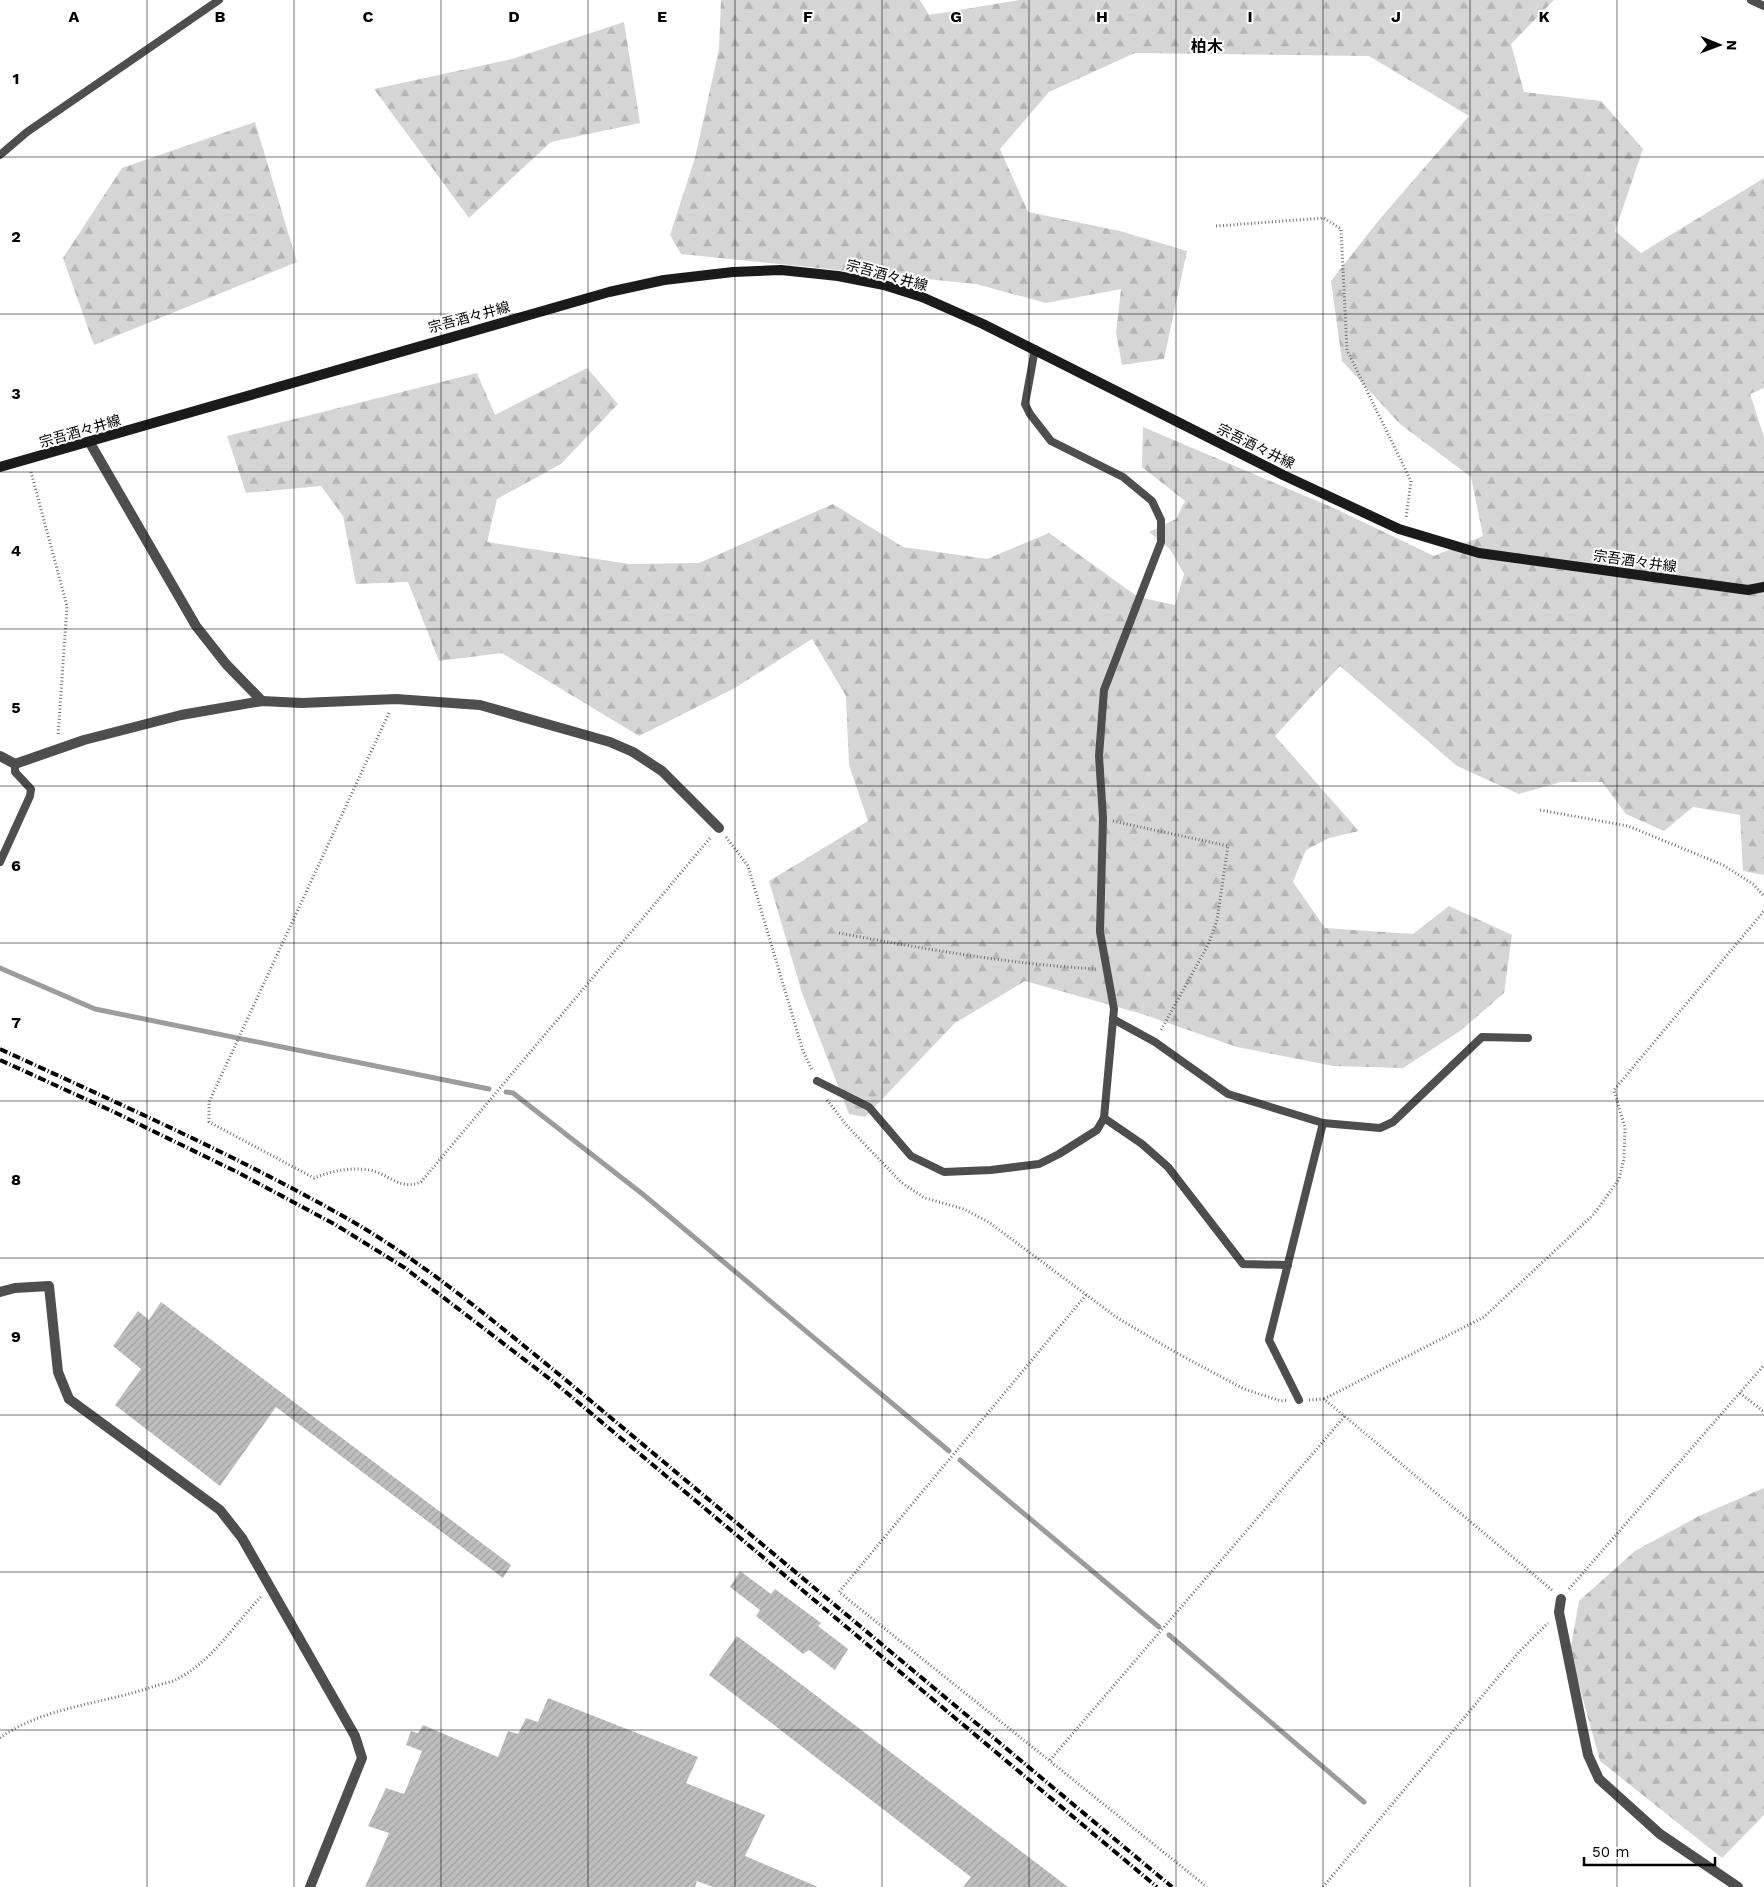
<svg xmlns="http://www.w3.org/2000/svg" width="1764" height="1887" font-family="'Work Sans','Noto Sans JP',sans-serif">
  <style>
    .forest { fill: url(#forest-firs) }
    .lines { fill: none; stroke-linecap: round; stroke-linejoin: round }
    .stream { stroke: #9c9c9c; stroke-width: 5 }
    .building { fill: url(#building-hatch) }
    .path { stroke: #707070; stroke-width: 3; stroke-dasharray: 1 2.5; stroke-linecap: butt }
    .service { stroke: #4e4e4e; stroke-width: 8 }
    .minor { stroke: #4e4e4e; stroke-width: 10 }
    .secondary { stroke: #1b1b1b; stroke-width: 10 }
    .rail { stroke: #000; stroke-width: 4; stroke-dasharray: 8 2.5 1 2.5; stroke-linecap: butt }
    .grid { fill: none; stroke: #000; stroke-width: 1; stroke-opacity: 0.55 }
    .labels { text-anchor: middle; stroke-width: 4; stroke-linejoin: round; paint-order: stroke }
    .street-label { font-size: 14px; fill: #000; stroke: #fff }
    .quarter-label { font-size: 16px; font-weight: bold; fill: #000; stroke: #fff }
    .grid-label { font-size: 16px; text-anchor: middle; font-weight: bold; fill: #000; stroke: #fff; stroke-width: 4; stroke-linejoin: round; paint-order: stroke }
  </style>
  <defs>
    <pattern id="forest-firs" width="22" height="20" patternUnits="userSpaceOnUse" patternTransform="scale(1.25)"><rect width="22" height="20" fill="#d5d5d5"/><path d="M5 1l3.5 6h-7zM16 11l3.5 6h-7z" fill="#b5b5b5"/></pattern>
    <pattern id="building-hatch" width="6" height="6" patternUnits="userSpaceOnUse" patternTransform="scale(1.25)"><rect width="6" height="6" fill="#bebebe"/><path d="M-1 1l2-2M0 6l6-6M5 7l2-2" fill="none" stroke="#a2a2a2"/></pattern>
  </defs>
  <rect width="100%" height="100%" fill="#fff"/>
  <!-- forest -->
  <g class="forest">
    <polygon points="721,0 920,0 929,15 1019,0 1554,0 1511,44 1524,92 1601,101 1643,149 1615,231 1641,253 1764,178 1764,388 1750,394 1764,437 1764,875 1743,871 1740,815 1693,807 1664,831 1626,814 1602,782 1561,782 1519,794 1457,766 1340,666 1275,736 1359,831 1329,838 1306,850 1293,882 1325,928 1413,934 1449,906 1512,935 1504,993 1460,1031 1403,1068 1333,1066 1237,1047 1142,1014 1025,981 955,1023 865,1117 849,1114 802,993 769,881 868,821 849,765 846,696 812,639 733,689 639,736 502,653 439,661 408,582 356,584 343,516 321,486 246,493 227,436 477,373 495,415 587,368 618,404 561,464 497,499 487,542 629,564 699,563 833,504 903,547 987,559 1049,533 1138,597 1175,605 1184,574 1170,549 1149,532 1176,519 1185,501 1142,467 1143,427 1336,509 1434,556 1483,536 1471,477 1400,424 1342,361 1331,281 1379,220 1469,116 1369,56 1135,53 1049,92 1000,149 1028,212 1120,231 1187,251 1164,359 1122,365 1116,333 1121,289 1046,303 976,284 681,254 670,235 695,158 719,49"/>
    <polygon points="624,22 640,123 551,142 469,218 374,89 512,59"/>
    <polygon points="255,122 297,262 94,345 63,258 122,168"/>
    <polygon points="1764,1488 1764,1815 1722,1858 1600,1761 1570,1652 1579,1601 1635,1551 1699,1516"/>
  </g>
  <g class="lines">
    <!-- stream -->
    <g class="stream">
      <polyline points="0,968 95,1009 489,1089"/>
      <polyline points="506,1092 513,1093 645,1196 949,1451"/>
      <polyline points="960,1460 1159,1627"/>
      <polyline points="1169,1635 1364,1802"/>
    </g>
  </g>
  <!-- building -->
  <g class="building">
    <polygon points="161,1302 511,1565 503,1578 276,1407 220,1486 115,1405 141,1369 113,1346 138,1311 149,1320"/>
    <polygon points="740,1571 771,1594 775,1589 821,1623 818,1626 848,1649 835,1670 809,1650 803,1654 756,1616 760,1610 730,1587"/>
    <polygon points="737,1636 789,1675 1068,1887 963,1887 971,1877 709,1675"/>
    <polygon points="548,1698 698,1757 686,1783 765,1815 745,1856 818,1887 713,1887 697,1881 695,1887 365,1887 389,1833 368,1826 386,1788 404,1794 422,1751 406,1745 411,1731 418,1733 423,1725 498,1757 508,1731 518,1734 526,1718 538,1722"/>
  </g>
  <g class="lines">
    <!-- path -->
    <g class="path">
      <polyline points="1216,226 1324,218 1341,229 1347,350 1411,481 1406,518"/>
      <polyline points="31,472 67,606 58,736"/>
      <path d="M 389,713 L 209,1102 L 209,1122 L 314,1178 C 332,1171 349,1167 369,1170 C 388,1173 399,1191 421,1182 L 711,837"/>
      <polyline points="1540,810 1628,826 1723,865 1753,884 1764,896"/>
      <polyline points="1113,821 1228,846 1217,920 1208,945 1160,1032"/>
      <polyline points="726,837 748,866 803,1051 812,1070"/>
      <path d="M 839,933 C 925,949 1009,964 1096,969"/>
      <polyline points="827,1100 848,1127 902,1183 925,1198 964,1209 990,1223 1116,1317 1175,1352 1244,1389 1281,1401 1288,1400"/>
      <polyline points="1086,1295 839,1592 1207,1887"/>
      <polyline points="1740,1393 1764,1412"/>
      <polyline points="1324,1399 1484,1317 1594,1214 1619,1179 1624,1159 1625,1128 1614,1090 1764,911"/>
      <polyline points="1309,1400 1324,1399 1553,1591"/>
      <polyline points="1569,1589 1764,1365"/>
      <path d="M 0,1738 C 43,1707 102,1704 152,1687 C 160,1684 170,1683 177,1679 C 213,1661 234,1624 262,1596"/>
      <polyline points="1050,1760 1345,1416"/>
      <polyline points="1323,1887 1519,1652 1548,1623"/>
    </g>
    <!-- service -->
    <g class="service">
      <polyline points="1751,0 1764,6"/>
      <polyline points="0,155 27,132 219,0"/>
      <polyline points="0,862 30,796 31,789 15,772 15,764"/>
      <polyline points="1113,1019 1155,1042 1228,1094 1323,1123 1380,1128 1393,1122 1482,1037 1528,1038"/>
      <polyline points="817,1081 869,1107 911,1156 944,1172 991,1170 1039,1164 1059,1154 1097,1130 1104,1118 1114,1009 1100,932 1103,818 1099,756 1104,690 1161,542 1161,520 1152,501 1123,477 1051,441 1030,414 1025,404 1035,349"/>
      <polyline points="1104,1118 1142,1144 1168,1167 1243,1264 1288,1265"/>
      <polyline points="1299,1400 1269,1340 1323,1123"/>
    </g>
    <!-- minor -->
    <g class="minor">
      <polyline points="90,443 196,626 226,664 262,701"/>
      <polyline points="0,756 15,764 84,740 181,715 262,701 302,703 396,699 480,705 610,742 633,752 662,771 719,828"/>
      <polyline points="0,1292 15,1288 49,1286 58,1372 69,1399 220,1510 242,1538 355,1736 362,1758 310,1887"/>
      <polyline points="1561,1599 1559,1612 1588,1755 1599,1779 1660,1834 1738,1887"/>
    </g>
    <!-- secondary -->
    <polyline class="secondary" points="0,467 609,292 664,280 733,272 781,270 838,276 884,285 922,297 983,324 1283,475 1399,529 1479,553 1748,590 1764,587"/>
    <!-- rail -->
    <g class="rail">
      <path d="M 0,1049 C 115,1102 231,1153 341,1215 C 420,1259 491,1319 561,1376 L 1172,1887"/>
      <polyline points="0,1060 112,1111 239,1173 336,1225 405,1268 555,1383 1157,1887"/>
    </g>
  </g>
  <!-- grid -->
  <path class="grid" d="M 147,0 L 147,1887M 294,0 L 294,1887M 441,0 L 441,1887M 588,0 L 588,1887M 735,0 L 735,1887M 882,0 L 882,1887M 1029,0 L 1029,1887M 1176,0 L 1176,1887M 1323,0 L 1323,1887M 1470,0 L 1470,1887M 1617,0 L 1617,1887M 0,157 L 1764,157M 0,314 L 1764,314M 0,472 L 1764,472M 0,629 L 1764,629M 0,786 L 1764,786M 0,943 L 1764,943M 0,1101 L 1764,1101M 0,1258 L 1764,1258M 0,1415 L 1764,1415M 0,1572 L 1764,1572M 0,1730 L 1764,1730"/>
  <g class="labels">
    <!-- street labels -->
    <g class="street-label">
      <text transform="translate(887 275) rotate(15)" y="5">宗吾酒々井線</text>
      <text transform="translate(469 317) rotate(-15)" y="5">宗吾酒々井線</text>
      <text transform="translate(80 431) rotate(-16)" y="5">宗吾酒々井線</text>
      <text transform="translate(1256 446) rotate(26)" y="5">宗吾酒々井線</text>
      <text transform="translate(1635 561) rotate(8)" y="5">宗吾酒々井線</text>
    </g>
    <!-- quarter labels -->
    <g class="quarter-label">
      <text x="1207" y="52">柏木</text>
    </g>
  </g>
  <g class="grid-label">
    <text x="74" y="22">A</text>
    <text x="220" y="22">B</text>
    <text x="368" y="22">C</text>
    <text x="514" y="22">D</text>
    <text x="662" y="22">E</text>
    <text x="808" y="22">F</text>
    <text x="956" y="22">G</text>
    <text x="1102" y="22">H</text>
    <text x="1250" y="22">I</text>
    <text x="1396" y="22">J</text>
    <text x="1544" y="22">K</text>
    <text x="16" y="84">1</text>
    <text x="16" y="242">2</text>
    <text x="16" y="399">3</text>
    <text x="16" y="556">4</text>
    <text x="16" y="713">5</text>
    <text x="16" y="871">6</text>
    <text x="16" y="1028">7</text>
    <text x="16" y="1185">8</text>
    <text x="16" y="1342">9</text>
  </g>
  <!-- north arrow -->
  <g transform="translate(1719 45) rotate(91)" stroke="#ffffff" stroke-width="4" paint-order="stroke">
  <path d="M0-4L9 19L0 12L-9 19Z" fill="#000000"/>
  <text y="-8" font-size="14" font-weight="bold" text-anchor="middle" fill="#000000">N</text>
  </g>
  <!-- scale -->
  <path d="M1584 1857v8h131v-8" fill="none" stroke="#000000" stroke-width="2.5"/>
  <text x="1592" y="1857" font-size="15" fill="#000000" stroke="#ffffff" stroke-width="4" paint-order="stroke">50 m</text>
</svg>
